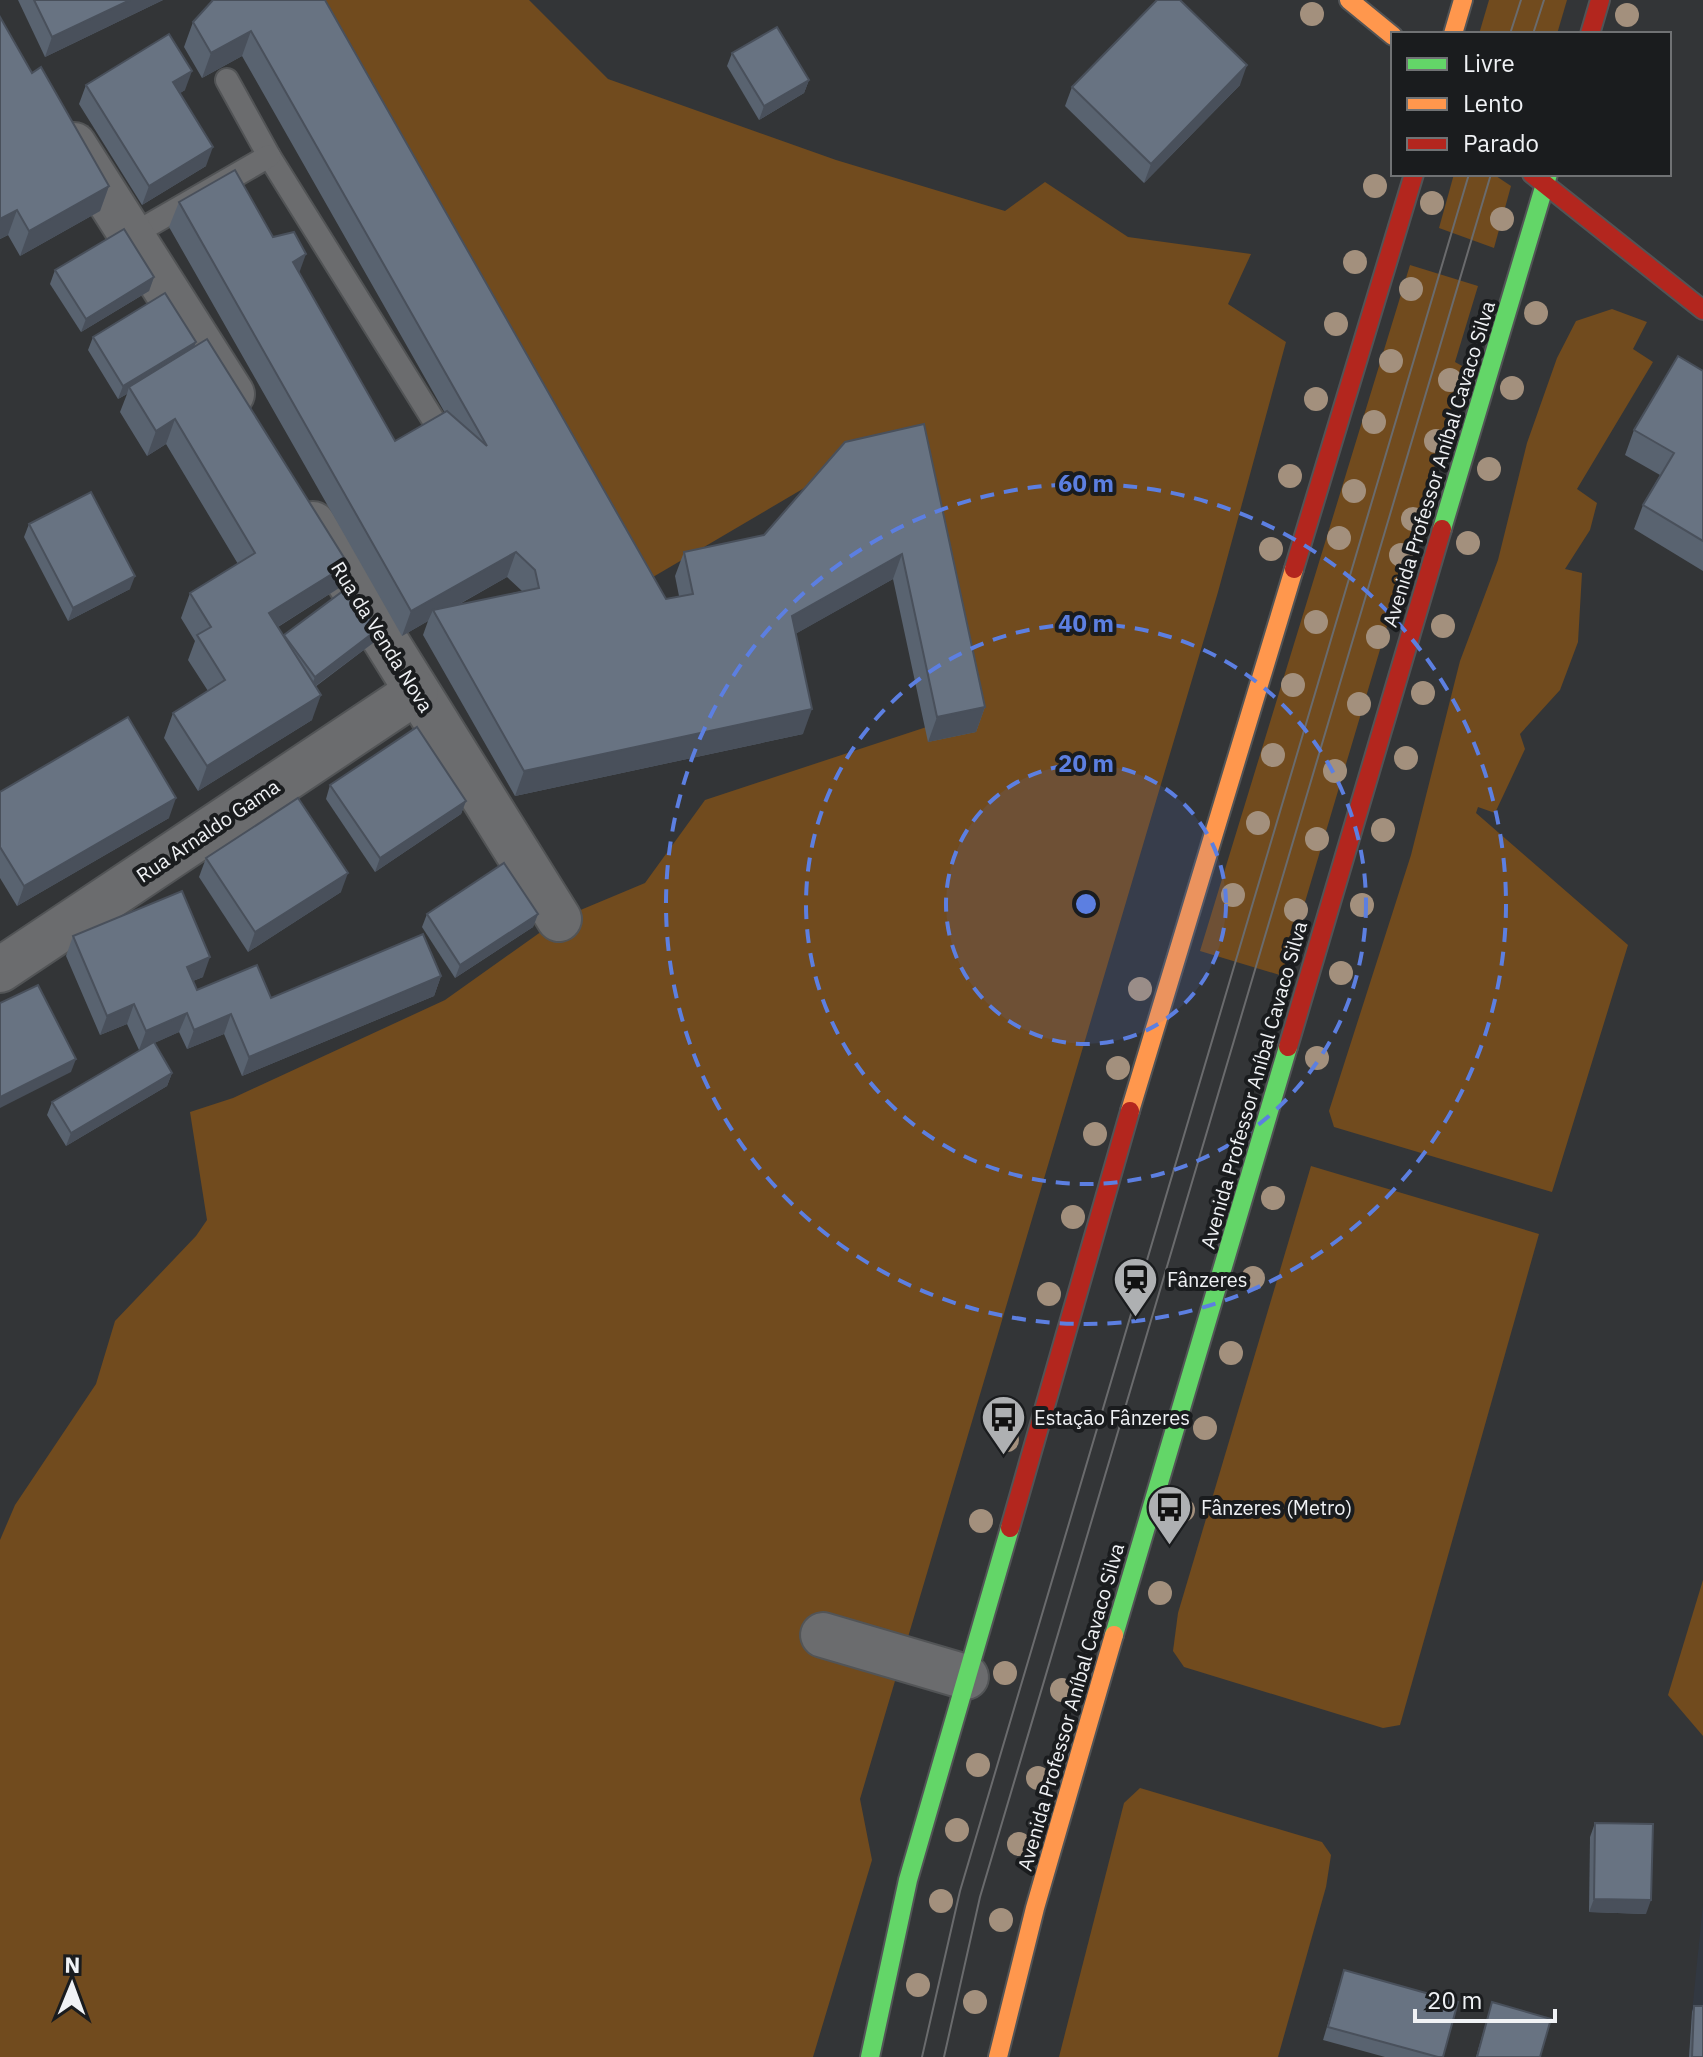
<svg xmlns="http://www.w3.org/2000/svg" width="1703" height="2057" font-family="'IBM Plex Sans',sans-serif">
  <style>
    .built { fill: #323841 }
    .green { fill: #714b1e }
    .lines { fill: none; stroke-linecap: round; stroke-linejoin: round }
    .lane-casing { stroke: #525456; stroke-width: 26 }
    .street-casing { stroke: #525456; stroke-width: 48 }
    .fast-casing { stroke: #525456; stroke-width: 22 }
    .slow-casing { stroke: #525456; stroke-width: 22 }
    .jam-casing { stroke: #525456; stroke-width: 22 }
    .lane { stroke: #6b6c6e; stroke-width: 22 }
    .street { stroke: #6b6c6e; stroke-width: 44 }
    .fast { stroke: #63d668; stroke-width: 18 }
    .slow { stroke: #ff974d; stroke-width: 18 }
    .jam { stroke: #b3261e; stroke-width: 18 }
    .tram { stroke: #6a6b6d; stroke-width: 2 }
    .tree { fill: #a3907d }
    .wall { fill: #596370; fill-rule: evenodd }
    .shaded-wall { fill: #49505b }
    .building { fill: #687382; stroke: #49505b; stroke-width: 2 }
    .ring { fill: none; stroke: #5c7fe1; stroke-width: 4; stroke-dasharray: 14 10 }
    .labels { text-anchor: middle; stroke-width: 8; stroke-linejoin: round; paint-order: stroke }
    .street-label { font-size: 20px; fill: #f0f2f5; stroke: #1a1c1e }
    .poi-label { font-size: 20px; fill: #f0f2f5; stroke: #1a1c1e; text-anchor: start }
    .centre { fill: #5c7fe1; stroke: #1a1c1e; stroke-width: 4 }
    .ring-label { font-size: 24px; text-anchor: middle; font-weight: bold; fill: #5c7fe1; stroke: #1a1c1e; stroke-width: 8; stroke-linejoin: round; paint-order: stroke }
  </style>
  <rect width="100%" height="100%" fill="#333537"/>
  <!-- built -->
  <polygon class="built" points="1703,1904 1703,2057 1689,2057 1692,2012"/>
  <!-- green -->
  <g class="green">
    <polygon points="305,0 529,0 608,79 836,160 1005,211 1045,182 1128,237 1251,254 1228,304 1286,342 1218,592 860,1799 872,1860 813,2057 0,2057 0,1540 15,1505 96,1384 115,1321 196,1236 207,1220 190,1112 233,1098 445,1000 559,919 645,883 705,800 972,712 874,447 653,577"/>
    <polygon points="1489,0 1567,0 1557,34 1479,34"/>
    <polygon points="1454,174 1493,174 1511,186 1494,248 1439,228"/>
    <polygon points="1410,265 1478,286 1455,362 1464,367 1283,976 1200,951"/>
    <polygon points="1612,309 1647,322 1633,349 1653,362 1577,489 1597,503 1590,530 1565,569 1582,573 1578,642 1560,690 1520,734 1525,749 1495,813 1478,807 1476,813 1628,945 1552,1192 1334,1127 1329,1111 1411,855 1460,661 1498,560 1527,443 1557,358 1576,321"/>
    <polygon points="1311,1166 1539,1234 1400,1725 1383,1728 1184,1667 1173,1651 1178,1613"/>
    <polygon points="1703,1580 1703,1736 1668,1695"/>
    <polygon points="1140,1788 1322,1842 1331,1855 1326,1887 1278,2057 1059,2057 1124,1803"/>
  </g>
  <g class="lines">
    <defs>
      <g id="lane">
        <polyline points="227,80 269,156 449,445"/>
        <polyline points="132,235 269,156"/>
      </g>
      <g id="street">
        <polyline points="74,145 232,394"/>
        <polyline points="313,524 559,919"/>
        <polyline points="0,970 416,692"/>
        <polyline points="823,1635 966,1677"/>
      </g>
      <g id="fast">
        <polyline points="1442,529 1548,174"/>
        <polyline points="1114,1635 1288,1047"/>
        <polyline points="870,2057 908,1880 1010,1528"/>
      </g>
      <g id="slow">
        <polyline points="1349,0 1393,36"/>
        <polyline points="1453,34 1463,0"/>
        <polyline points="1130,1111 1294,569"/>
        <polyline points="998,2057 1035,1908 1114,1635"/>
      </g>
      <g id="jam">
        <polyline points="1590,34 1600,0"/>
        <polyline points="1532,174 1703,310"/>
        <polyline points="1294,569 1414,174"/>
        <polyline points="1288,1047 1442,529"/>
        <polyline points="1010,1528 1130,1111"/>
      </g>
    </defs>
    <!-- lane casing -->
    <use href="#lane" class="lane-casing"/>
    <!-- street casing -->
    <use href="#street" class="street-casing"/>
    <!-- fast casing -->
    <use href="#fast" class="fast-casing"/>
    <!-- slow casing -->
    <use href="#slow" class="slow-casing"/>
    <!-- jam casing -->
    <use href="#jam" class="jam-casing"/>
    <!-- lane -->
    <use href="#lane" class="lane"/>
    <!-- street -->
    <use href="#street" class="street"/>
    <!-- fast -->
    <use href="#fast" class="fast"/>
    <!-- slow -->
    <use href="#slow" class="slow"/>
    <!-- jam -->
    <use href="#jam" class="jam"/>
    <!-- tram -->
    <g class="tram">
      <polyline points="1510,34 1521,0"/>
      <polyline points="1533,34 1544,0"/>
      <polyline points="922,2057 960,1891 1469,174"/>
      <polyline points="944,2057 980,1897 1491,174"/>
    </g>
  </g>
  <!-- trees -->
  <g class="tree">
    <circle cx="1312" cy="14" r="12"/>
    <circle cx="1627" cy="15" r="12"/>
    <circle cx="1375" cy="186" r="12"/>
    <circle cx="1432" cy="203" r="12"/>
    <circle cx="1502" cy="219" r="12"/>
    <circle cx="1355" cy="262" r="12"/>
    <circle cx="1411" cy="289" r="12"/>
    <circle cx="1536" cy="313" r="12"/>
    <circle cx="1336" cy="324" r="12"/>
    <circle cx="1391" cy="361" r="12"/>
    <circle cx="1450" cy="380" r="12"/>
    <circle cx="1512" cy="388" r="12"/>
    <circle cx="1316" cy="399" r="12"/>
    <circle cx="1374" cy="422" r="12"/>
    <circle cx="1436" cy="441" r="12"/>
    <circle cx="1489" cy="469" r="12"/>
    <circle cx="1290" cy="476" r="12"/>
    <circle cx="1354" cy="491" r="12"/>
    <circle cx="1413" cy="519" r="12"/>
    <circle cx="1339" cy="538" r="12"/>
    <circle cx="1468" cy="543" r="12"/>
    <circle cx="1271" cy="549" r="12"/>
    <circle cx="1401" cy="555" r="12"/>
    <circle cx="1316" cy="622" r="12"/>
    <circle cx="1443" cy="626" r="12"/>
    <circle cx="1378" cy="637" r="12"/>
    <circle cx="1293" cy="685" r="12"/>
    <circle cx="1423" cy="693" r="12"/>
    <circle cx="1359" cy="704" r="12"/>
    <circle cx="1273" cy="755" r="12"/>
    <circle cx="1406" cy="758" r="12"/>
    <circle cx="1335" cy="771" r="12"/>
    <circle cx="1258" cy="823" r="12"/>
    <circle cx="1383" cy="830" r="12"/>
    <circle cx="1317" cy="839" r="12"/>
    <circle cx="1233" cy="895" r="12"/>
    <circle cx="1362" cy="905" r="12"/>
    <circle cx="1296" cy="910" r="12"/>
    <circle cx="1341" cy="973" r="12"/>
    <circle cx="1140" cy="989" r="12"/>
    <circle cx="1317" cy="1058" r="12"/>
    <circle cx="1118" cy="1068" r="12"/>
    <circle cx="1095" cy="1134" r="12"/>
    <circle cx="1273" cy="1198" r="12"/>
    <circle cx="1073" cy="1217" r="12"/>
    <circle cx="1253" cy="1278" r="12"/>
    <circle cx="1049" cy="1294" r="12"/>
    <circle cx="1231" cy="1353" r="12"/>
    <circle cx="1205" cy="1428" r="12"/>
    <circle cx="1007" cy="1440" r="12"/>
    <circle cx="1183" cy="1510" r="12"/>
    <circle cx="981" cy="1521" r="12"/>
    <circle cx="1160" cy="1593" r="12"/>
    <circle cx="1005" cy="1673" r="12"/>
    <circle cx="1062" cy="1690" r="12"/>
    <circle cx="978" cy="1765" r="12"/>
    <circle cx="1038" cy="1778" r="12"/>
    <circle cx="957" cy="1830" r="12"/>
    <circle cx="1019" cy="1844" r="12"/>
    <circle cx="941" cy="1901" r="12"/>
    <circle cx="1001" cy="1920" r="12"/>
    <circle cx="918" cy="1985" r="12"/>
    <circle cx="975" cy="2002" r="12"/>
  </g>
  <!-- wall -->
  <g class="wall">
    <polygon points="18,0 163,0 45,57"/>
    <path d="M 325,0 L 666,599 L 679,596 L 675,576 L 684,552 L 764,535 L 845,442 L 985,707 L 976,732 L 928,742 L 893,579 L 795,634 L 803,734 L 515,796 L 423,635 L 428,621 L 402,636 L 169,227 L 179,202 L 273,237 L 299,273 L 395,441 L 445,413 L 242,56 L 202,78 L 184,47 L 193,22 ZM 507,577 L 522,591 L 458,605 Z"/>
    <polygon points="0,17 32,73 109,186 100,211 20,256 8,235 0,239"/>
    <polygon points="732,53 809,80 804,93 759,120 727,66"/>
    <polygon points="86,85 185,90 180,93 206,166 142,205 79,104"/>
    <polygon points="1240,85 1144,183 1065,106 1072,87"/>
    <polygon points="55,270 154,277 149,291 81,332 50,284"/>
    <polygon points="93,337 196,342 194,347 348,564 339,588 278,627 283,636 373,643 315,687 312,720 198,791 164,738 173,713 208,691 188,660 195,641 181,618 190,593 238,564 166,444 147,456 120,412 127,394 118,399 88,350"/>
    <polygon points="1703,371 1703,571 1634,529 1643,505 1660,475 1625,455 1634,430"/>
    <polygon points="29,524 130,589 68,621 24,537"/>
    <polygon points="330,785 466,801 461,814 375,872 326,799"/>
    <polygon points="0,792 169,818 17,906 0,878"/>
    <polygon points="206,858 341,892 248,952 199,877"/>
    <polygon points="427,914 538,914 533,927 455,978 422,927"/>
    <polygon points="73,936 203,977 193,981 197,990 271,998 441,976 434,996 242,1076 224,1034 187,1049 179,1032 154,1043 172,1073 167,1086 66,1146 47,1115 52,1102 147,1046 139,1050 127,1024 100,1035 66,956"/>
    <polygon points="1595,1823 1646,1914 1589,1912 1590,1837"/>
    <polygon points="1344,1970 1443,2057 1385,2057 1323,2040"/>
    <polygon points="1492,2002 1540,2057 1476,2057"/>
    <polygon points="1694,2006 1703,2057 1689,2057 1692,2012"/>
  </g>
  <!-- shaded-wall -->
  <g class="shaded-wall">
    <polygon points="130,0 163,0 45,57 52,37"/>
    <polygon points="251,31 242,56 202,78 211,53"/>
    <polygon points="1247,65 1240,85 1144,183 1151,164"/>
    <polygon points="192,71 185,90 166,102 173,82"/>
    <polygon points="809,80 804,93 759,120 764,106"/>
    <polygon points="213,147 206,166 142,205 149,186"/>
    <polygon points="109,186 100,211 20,256 29,231"/>
    <polygon points="17,210 8,235 0,239 0,219"/>
    <polygon points="306,254 297,279 293,262"/>
    <polygon points="154,277 149,291 81,332 86,319"/>
    <polygon points="196,342 191,355 129,387 127,394 118,399 123,386"/>
    <polygon points="175,419 166,444 147,456 156,431"/>
    <polygon points="516,552 507,577 436,617 433,610 428,621 402,636 411,611"/>
    <polygon points="902,554 893,579 783,641 792,616"/>
    <polygon points="348,564 339,588 260,638 269,613"/>
    <polygon points="135,576 130,589 68,621 73,608"/>
    <polygon points="378,629 373,643 310,690 315,677"/>
    <polygon points="321,695 312,720 198,791 207,766"/>
    <polygon points="985,707 976,732 928,742 937,717"/>
    <polygon points="812,709 803,734 515,796 524,771"/>
    <polygon points="176,798 169,818 17,906 24,886"/>
    <polygon points="466,801 461,814 375,872 380,858"/>
    <polygon points="348,873 341,892 248,952 255,932"/>
    <polygon points="538,914 533,927 455,978 460,965"/>
    <polygon points="210,957 203,977 180,986 187,967"/>
    <polygon points="441,976 434,996 242,1076 249,1057"/>
    <polygon points="134,1004 127,1024 100,1035 107,1016"/>
    <polygon points="187,1013 179,1032 139,1050 146,1031"/>
    <polygon points="231,1014 224,1034 187,1049 194,1030"/>
    <polygon points="76,1059 71,1072 0,1108 0,1097"/>
    <polygon points="172,1073 167,1086 66,1146 71,1133"/>
    <polygon points="1594,1899 1651,1900 1646,1914 1589,1912"/>
  </g>
  <!-- building -->
  <g class="building">
    <polygon points="34,0 130,0 52,37"/>
    <polygon points="213,0 325,0 666,599 693,594 684,552 764,535 845,442 924,424 985,707 937,717 902,554 792,616 812,709 524,771 433,610 539,588 535,570 516,552 411,611 179,202 235,170 273,237 294,232 306,254 293,262 395,441 447,411 487,446 251,31 211,53 193,22"/>
    <polygon points="1157,0 1180,0 1247,65 1151,164 1072,87"/>
    <polygon points="0,17 32,73 41,67 109,186 29,231 17,210 0,219"/>
    <polygon points="777,27 809,80 764,106 732,53"/>
    <polygon points="169,34 192,71 173,82 213,147 149,186 86,85"/>
    <polygon points="124,229 154,277 86,319 55,270"/>
    <polygon points="165,293 196,342 123,386 93,337"/>
    <polygon points="207,339 348,564 269,613 321,695 207,766 173,713 225,680 197,635 211,627 190,593 255,553 175,419 156,431 129,387"/>
    <polygon points="1678,356 1703,371 1703,541 1643,505 1674,453 1634,430"/>
    <polygon points="91,492 135,576 73,608 29,524"/>
    <polygon points="347,588 378,629 315,677 284,635"/>
    <polygon points="128,717 176,798 24,886 0,847 0,792"/>
    <polygon points="417,727 466,801 380,858 330,785"/>
    <polygon points="298,798 348,873 255,932 206,858"/>
    <polygon points="504,863 538,914 460,965 427,914"/>
    <polygon points="182,891 210,957 187,967 197,990 257,965 271,998 423,934 441,976 249,1057 231,1014 194,1030 187,1013 146,1031 134,1004 107,1016 73,936"/>
    <polygon points="38,985 76,1059 0,1097 0,1003"/>
    <polygon points="154,1042 172,1073 71,1133 52,1102"/>
    <polygon points="1595,1823 1653,1824 1651,1900 1594,1899"/>
    <polygon points="1344,1970 1458,2002 1443,2057 1438,2057 1328,2027"/>
    <polygon points="1492,2002 1551,2019 1540,2057 1477,2057"/>
    <polygon points="1694,2006 1703,2006 1703,2057 1692,2057"/>
  </g>
  <!-- distance rings -->
  <circle cx="1086" cy="904" r="140" fill="#5c7fe1" fill-opacity=".12"/>
  <g class="ring">
    <circle cx="1086" cy="904" r="140"/>
    <circle cx="1086" cy="904" r="280"/>
    <circle cx="1086" cy="904" r="420"/>
  </g>
  <!-- icons -->
  <defs>
    <symbol id="station-pin" viewBox="-11 -11 22 30"><path d="M0 17L-7.5 6A9.5 9.5 0 1 1 7.5 6Z" fill="#aeb0b2" stroke="#1a1c1e"/><path d="M-3-6H3Q5-6 5-4V2Q5 4 3 4L4.5 6H3L1.5 4h-3L-3 6H-4.5L-3 4Q-5 4-5 2V-4Q-5-6-3-6ZM-3.5-4v3h7v-3ZM-3.5 1v1.5H-2V1ZM2 1v1.5H3.5V1Z" fill="#111"/></symbol>
    <symbol id="bus-pin" viewBox="-11 -11 22 30"><path d="M0 17L-7.5 6A9.5 9.5 0 1 1 7.5 6Z" fill="#aeb0b2" stroke="#1a1c1e"/><path d="M-5-6H5V4H4V6H2V4H-2V6H-4V4H-5ZM-3.5-4V0h7V-4ZM-3.5 1.2v1.5H-2V1.2ZM2 1.2v1.5H3.5V1.2Z" fill="#111"/></symbol>
  </defs>
  <g fill-rule="evenodd">
    <use href="#station-pin" x="1110" y="1254" width="51" height="69"/>
    <use href="#bus-pin" x="978" y="1392" width="51" height="69"/>
    <use href="#bus-pin" x="1144" y="1482" width="51" height="69"/>
  </g>
  <g class="labels">
    <!-- street labels -->
    <g class="street-label">
      <text transform="translate(1439 464) rotate(-73)" y="7">Avenida Professor Aníbal Cavaco Silva</text>
      <text transform="translate(382 637) rotate(58)" y="7">Rua da Venda Nova</text>
      <text transform="translate(208 831) rotate(-34)" y="7">Rua Arnaldo Gama</text>
      <text transform="translate(1254 1085) rotate(-74)" y="7">Avenida Professor Aníbal Cavaco Silva</text>
      <text transform="translate(1071 1707) rotate(-74)" y="7">Avenida Professor Aníbal Cavaco Silva</text>
    </g>
    <!-- poi labels -->
    <g class="poi-label">
      <text x="1167" y="1287">Fânzeres</text>
      <text x="1034" y="1425">Estação Fânzeres</text>
      <text x="1201" y="1515">Fânzeres (Metro)</text>
    </g>
  </g>
  <circle cx="1086" cy="904" r="12" class="centre"/>
  <g class="ring-label">
    <text x="1086" y="492">60 m</text>
    <text x="1086" y="632">40 m</text>
    <text x="1086" y="772">20 m</text>
  </g>
  <!-- legend -->
  <rect x="1391" y="32" width="280" height="144" fill="#1a1c1e" stroke="#707274" stroke-width="2"/>
  <rect x="1407" y="58" width="40" height="12" fill="#63d668" stroke="#707274" stroke-width="2"/>
  <text x="1463" y="72" font-size="24" fill="#f0f2f5">Livre</text>
  <rect x="1407" y="98" width="40" height="12" fill="#ff974d" stroke="#707274" stroke-width="2"/>
  <text x="1463" y="112" font-size="24" fill="#f0f2f5">Lento</text>
  <rect x="1407" y="138" width="40" height="12" fill="#b3261e" stroke="#707274" stroke-width="2"/>
  <text x="1463" y="152" font-size="24" fill="#f0f2f5">Parado</text>
  <!-- north arrow -->
  <g transform="translate(72 1985) rotate(1)" stroke="#1a1c1e" stroke-width="6" paint-order="stroke">
  <path d="M0-6L14 30L0 20L-14 30Z" fill="#f0f2f5"/>
  <text y="-12" font-size="22" font-weight="bold" text-anchor="middle" fill="#f0f2f5">N</text>
  </g>
  <!-- scale -->
  <path d="M1415 2009v12h140v-12" fill="none" stroke="#f0f2f5" stroke-width="4"/>
  <text x="1427" y="2009" font-size="24" fill="#f0f2f5" stroke="#1a1c1e" stroke-width="6" paint-order="stroke">20 m</text>
</svg>
